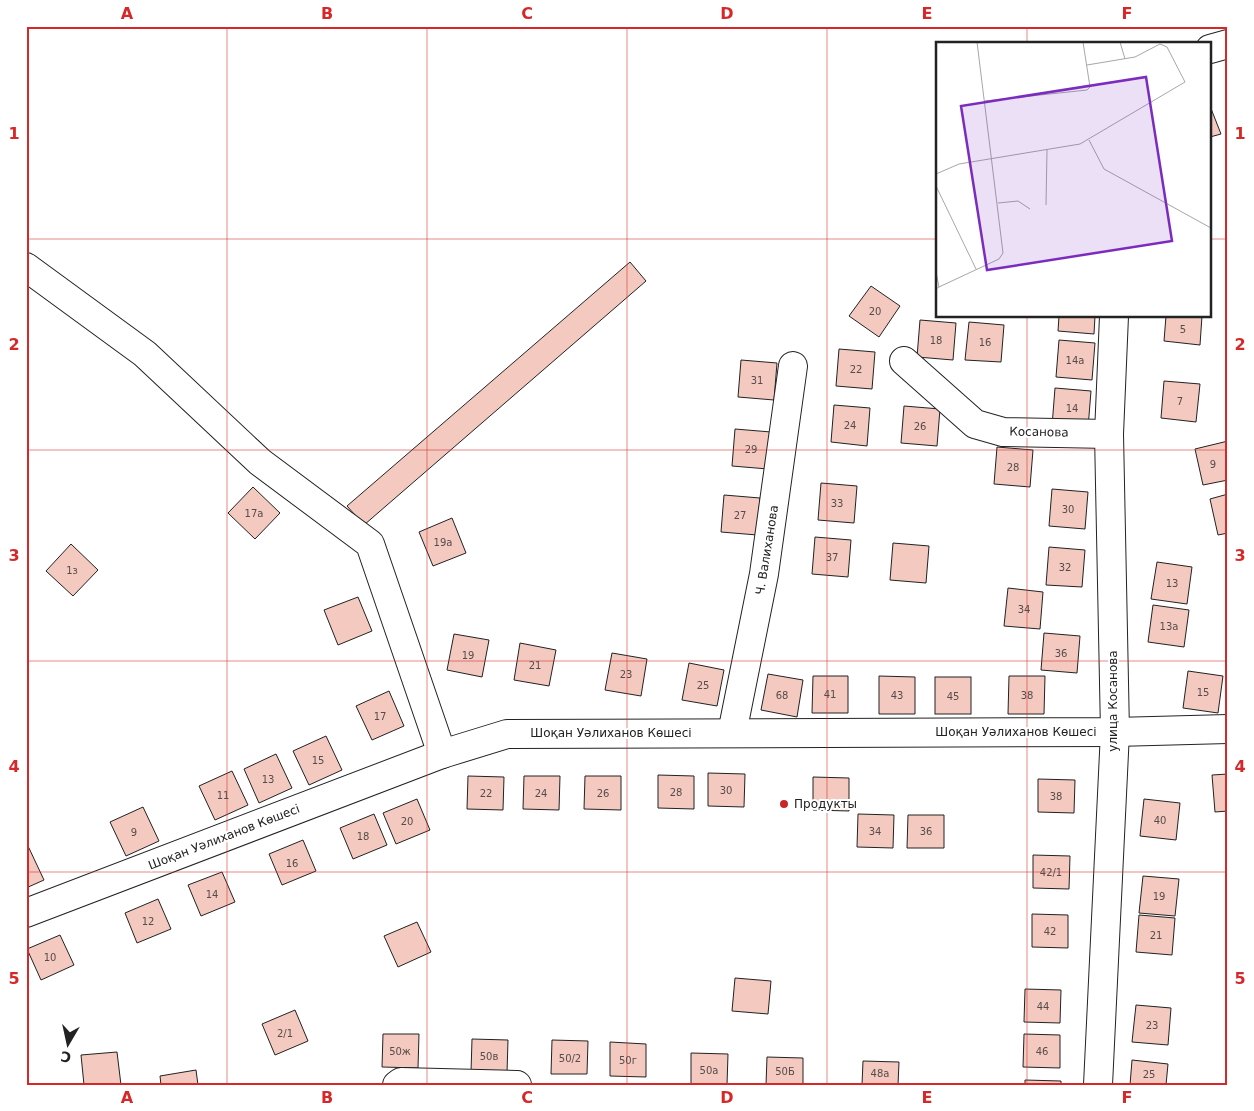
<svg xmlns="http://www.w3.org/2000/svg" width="1254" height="1111" font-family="'DejaVu Sans',sans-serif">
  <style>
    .building { fill: #f3c9c0; stroke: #222 }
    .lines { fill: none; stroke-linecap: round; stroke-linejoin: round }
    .minor-casing { stroke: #222; stroke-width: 30 }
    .minor { stroke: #fff; stroke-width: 28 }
    .grid { fill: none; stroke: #d62828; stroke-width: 1; stroke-opacity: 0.55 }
    .poi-dot { fill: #c62828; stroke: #fff; stroke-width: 2 }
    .labels { text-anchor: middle; stroke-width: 4; stroke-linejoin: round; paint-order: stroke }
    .number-label { font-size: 10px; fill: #564c4a }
    .street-label { font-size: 12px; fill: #222; stroke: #fff }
    .poi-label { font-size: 12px; fill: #222; stroke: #fff; text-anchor: start }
    .inset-road { fill: none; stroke: #a7a7a7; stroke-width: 1 }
    .view { fill: #7b2cbf; fill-opacity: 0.15; stroke: #7b2cbf; stroke-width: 2.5 }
    .inset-edge { fill: none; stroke: #222; stroke-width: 2.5 }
    .neatline { fill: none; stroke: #d62828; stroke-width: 2 }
    .grid-label { font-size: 16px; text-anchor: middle; font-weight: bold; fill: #d62828 }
  </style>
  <rect width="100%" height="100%" fill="#fff"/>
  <!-- building -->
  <g class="building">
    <polygon points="1210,106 1221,134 1210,137"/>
    <polygon points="630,262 646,281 364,525 347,506"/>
    <polygon points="871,286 900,306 879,337 849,316"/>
    <polygon points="1059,316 1095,316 1094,334 1058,331"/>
    <polygon points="1166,316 1202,316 1200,345 1164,341"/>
    <polygon points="920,320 956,323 953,360 917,357"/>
    <polygon points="969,322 1004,325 1001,362 965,360"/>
    <polygon points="1059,340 1095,343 1092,380 1056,377"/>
    <polygon points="839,349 875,352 872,389 836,386"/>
    <polygon points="741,360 777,363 774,400 738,397"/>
    <polygon points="1164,381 1200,384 1196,422 1161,418"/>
    <polygon points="1055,388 1091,391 1088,428 1052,426"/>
    <polygon points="834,405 870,408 867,446 831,442"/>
    <polygon points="904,406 940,409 937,446 901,443"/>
    <polygon points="735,429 771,432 768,469 732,466"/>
    <polygon points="1228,441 1228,480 1203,485 1195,449"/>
    <polygon points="997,447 1033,450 1030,487 994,484"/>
    <polygon points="821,483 857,486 854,523 818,520"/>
    <polygon points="253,487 280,513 255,539 228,513"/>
    <polygon points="1052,489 1088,492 1085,529 1049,526"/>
    <polygon points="1228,494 1228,533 1218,535 1210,499"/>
    <polygon points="724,495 760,498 757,535 721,532"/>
    <polygon points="452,518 466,553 433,566 419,532"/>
    <polygon points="815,537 851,540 848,577 812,574"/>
    <polygon points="893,543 929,546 926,583 890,580"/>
    <polygon points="71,544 98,570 73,596 46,571"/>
    <polygon points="1049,547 1085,550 1082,587 1046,585"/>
    <polygon points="1157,562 1192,567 1187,604 1151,599"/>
    <polygon points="1008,588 1043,592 1040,629 1004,626"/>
    <polygon points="358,597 372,631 338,645 324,610"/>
    <polygon points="1153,605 1189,610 1184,647 1148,642"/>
    <polygon points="1044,633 1080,636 1077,673 1041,670"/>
    <polygon points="454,634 489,640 482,677 447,670"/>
    <polygon points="520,643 556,650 549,686 514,680"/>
    <polygon points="612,653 647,659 641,696 605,690"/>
    <polygon points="689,663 724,670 717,706 682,700"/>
    <polygon points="1188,671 1223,676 1218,713 1183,708"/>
    <polygon points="768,674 803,680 797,717 761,710"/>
    <polygon points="813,676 848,676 848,713 812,713"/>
    <polygon points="879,676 915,677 915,714 879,714"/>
    <polygon points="1009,676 1045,676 1044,714 1008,714"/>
    <rect x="935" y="677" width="36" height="37"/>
    <polygon points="389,691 404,726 372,740 356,706"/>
    <polygon points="326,736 342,770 309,785 293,751"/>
    <polygon points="276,754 292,788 259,803 244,769"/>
    <polygon points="232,771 248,805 215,820 199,786"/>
    <polygon points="708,773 745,774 744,807 708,806"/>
    <polygon points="1228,774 1228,811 1215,812 1212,775"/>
    <polygon points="658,775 694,776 694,809 658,808"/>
    <polygon points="468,776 504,777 503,810 467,809"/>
    <polygon points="524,776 560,776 559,810 523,809"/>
    <polygon points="585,776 621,776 621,810 584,809"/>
    <polygon points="813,777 849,778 849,811 813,810"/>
    <polygon points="1038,779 1075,780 1074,813 1038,812"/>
    <polygon points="417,799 430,830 396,844 383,813"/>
    <polygon points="1144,799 1180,803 1176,840 1140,836"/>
    <polygon points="143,807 159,841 126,856 110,822"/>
    <polygon points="374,814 387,845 353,859 340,828"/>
    <polygon points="858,814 894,815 893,848 857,847"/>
    <polygon points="908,815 944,815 944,848 907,848"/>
    <polygon points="303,840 316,871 282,885 269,854"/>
    <polygon points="28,846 44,880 26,888 26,847"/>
    <polygon points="1033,855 1070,856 1069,889 1033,888"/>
    <polygon points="222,872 235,902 201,916 188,885"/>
    <polygon points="1143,876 1179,879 1175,916 1139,913"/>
    <polygon points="158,899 171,929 137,943 125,913"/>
    <polygon points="1032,914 1068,915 1068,948 1032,947"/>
    <polygon points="1139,915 1175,918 1172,955 1136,952"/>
    <polygon points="417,922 431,952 398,967 384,936"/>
    <polygon points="60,935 74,965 41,980 27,949"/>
    <polygon points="735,978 771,981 768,1014 732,1011"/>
    <polygon points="1025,989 1061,990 1060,1023 1024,1022"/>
    <polygon points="1136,1005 1171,1008 1168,1045 1132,1042"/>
    <polygon points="295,1010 308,1041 275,1055 262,1024"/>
    <polygon points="383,1034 419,1034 418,1068 382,1067"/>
    <polygon points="1024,1034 1060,1035 1060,1068 1023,1067"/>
    <polygon points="472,1039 508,1040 507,1073 471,1072"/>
    <polygon points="552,1040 588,1041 587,1074 551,1074"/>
    <polygon points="610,1042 646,1044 646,1077 610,1076"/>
    <polygon points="117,1052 121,1085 84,1085 81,1055"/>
    <polygon points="691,1053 728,1054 727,1085 691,1085"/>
    <polygon points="767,1057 803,1058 803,1085 766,1085"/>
    <polygon points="1132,1060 1168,1064 1166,1085 1130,1085"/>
    <polygon points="863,1061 899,1062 898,1085 862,1085"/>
    <polygon points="196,1070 198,1085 161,1085 160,1076"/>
    <polygon points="1025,1080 1061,1081 1061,1085 1025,1085"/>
  </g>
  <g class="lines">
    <defs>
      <g id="minor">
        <polyline points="1210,49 1228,44"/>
        <polyline points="26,267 145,354 260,462 370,544 442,754"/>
        <polyline points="904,361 975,424 1003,432 1109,434"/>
        <polyline points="732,733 764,574 793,366"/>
        <polyline points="26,913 442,754 507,734 1115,732 1228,729"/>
        <polyline points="397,1085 401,1082 517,1085"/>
        <polyline points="1098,1085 1115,732 1109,434 1114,316"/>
      </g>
    </defs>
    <!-- minor casing -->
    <use href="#minor" class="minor-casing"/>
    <!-- minor -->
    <use href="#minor" class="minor"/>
  </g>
  <!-- grid -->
  <path class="grid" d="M 227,26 L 227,1085M 427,26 L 427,1085M 627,26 L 627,1085M 827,26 L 827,1085M 1027,26 L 1027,44M 26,239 L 938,239M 1210,239 L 1228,239M 1027,316 L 1027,1085M 26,450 L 1228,450M 26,661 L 1228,661M 26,872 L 1228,872"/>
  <!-- markers -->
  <circle class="poi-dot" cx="784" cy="804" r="5"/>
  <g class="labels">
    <!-- number labels -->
    <g class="number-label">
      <text x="875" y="315">20</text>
      <text x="1183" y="333">5</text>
      <text x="936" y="344">18</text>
      <text x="985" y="346">16</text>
      <text x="1075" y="364">14а</text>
      <text x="856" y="373">22</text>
      <text x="757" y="384">31</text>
      <text x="1180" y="405">7</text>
      <text x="1072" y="412">14</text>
      <text x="850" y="429">24</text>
      <text x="920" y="430">26</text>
      <text x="751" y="453">29</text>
      <text x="1213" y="468">9</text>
      <text x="1013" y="471">28</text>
      <text x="837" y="507">33</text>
      <text x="1068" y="513">30</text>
      <text x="254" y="517">17а</text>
      <text x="740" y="519">27</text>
      <text x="443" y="546">19а</text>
      <text x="832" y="561">37</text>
      <text x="1065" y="571">32</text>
      <text x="72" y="574">1з</text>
      <text x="1172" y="587">13</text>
      <text x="1024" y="613">34</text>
      <text x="1169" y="630">13а</text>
      <text x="1061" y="657">36</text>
      <text x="468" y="659">19</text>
      <text x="535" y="669">21</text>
      <text x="626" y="678">23</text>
      <text x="703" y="689">25</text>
      <text x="1203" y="696">15</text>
      <text x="830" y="698">41</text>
      <text x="782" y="699">68</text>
      <text x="897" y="699">43</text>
      <text x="1027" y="699">38</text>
      <text x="953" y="700">45</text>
      <text x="380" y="720">17</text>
      <text x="318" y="764">15</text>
      <text x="268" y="783">13</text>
      <text x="726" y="794">30</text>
      <text x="676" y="796">28</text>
      <text x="486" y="797">22</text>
      <text x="541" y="797">24</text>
      <text x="603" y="797">26</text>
      <text x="223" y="799">11</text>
      <text x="1056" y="800">38</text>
      <text x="1160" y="824">40</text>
      <text x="407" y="825">20</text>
      <text x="875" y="835">34</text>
      <text x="926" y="835">36</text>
      <text x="134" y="836">9</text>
      <text x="363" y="840">18</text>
      <text x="292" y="867">16</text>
      <text x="1051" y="876">42/1</text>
      <text x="212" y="898">14</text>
      <text x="1159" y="900">19</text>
      <text x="148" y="925">12</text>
      <text x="1050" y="935">42</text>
      <text x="1156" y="939">21</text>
      <text x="50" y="961">10</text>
      <text x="1043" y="1010">44</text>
      <text x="1152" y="1029">23</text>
      <text x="285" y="1037">2/1</text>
      <text x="400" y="1055">50ж</text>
      <text x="1042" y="1055">46</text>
      <text x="489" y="1060">50в</text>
      <text x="570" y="1062">50/2</text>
      <text x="628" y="1064">50г</text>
      <text x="709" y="1074">50а</text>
      <text x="785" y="1075">50Б</text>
      <text x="880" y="1077">48а</text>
      <text x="1149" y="1078">25</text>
    </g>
    <!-- street labels -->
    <g class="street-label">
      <text transform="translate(1039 432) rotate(1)" y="4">Косанова</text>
      <text transform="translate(767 550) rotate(-81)" y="4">Ч. Валиханова</text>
      <text transform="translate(1113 701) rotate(-90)" y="4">улица Косанова</text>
      <text x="1016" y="736">Шоқан Уәлиханов Көшесі</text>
      <text x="611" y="737">Шоқан Уәлиханов Көшесі</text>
      <text transform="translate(224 837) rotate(-21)" y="4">Шоқан Уәлиханов Көшесі</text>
    </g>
    <!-- poi labels -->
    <g class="poi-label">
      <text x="794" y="808">Продукты</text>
    </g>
  </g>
  <!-- overview -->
  <g transform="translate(936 42)">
    <rect width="275" height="275" fill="#fff"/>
    <path class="inset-road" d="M 184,0 L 189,17M 48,59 L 151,48 L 154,45 L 147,0M 153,98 L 168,127 L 275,186M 0,132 L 23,122 L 144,102 L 249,40 L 231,5 L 224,2 L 199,15 L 151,23M 0,144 L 40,227M 62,161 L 82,159 L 94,167M 110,163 L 111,108M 0,230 L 3,245 L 0,247M 3,245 L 63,217 L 67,211 L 41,0"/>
    <path class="view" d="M 210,35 L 236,199 L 51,228 L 25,64 Z"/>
    <rect width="275" height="275" class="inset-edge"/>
  </g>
  <!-- border -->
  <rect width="1254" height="1111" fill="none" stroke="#ffffff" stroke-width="55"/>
  <!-- north arrow -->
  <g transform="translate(68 1044) rotate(189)" stroke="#ffffff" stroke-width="4" paint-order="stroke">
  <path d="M0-4L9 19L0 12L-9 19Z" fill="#222222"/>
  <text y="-8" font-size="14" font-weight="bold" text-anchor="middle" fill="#222222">С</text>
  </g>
  <rect x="28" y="28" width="1198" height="1056" class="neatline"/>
  <g class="grid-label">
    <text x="127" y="19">A</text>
    <text x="327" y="19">B</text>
    <text x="527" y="19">C</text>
    <text x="727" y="19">D</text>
    <text x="927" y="19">E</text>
    <text x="1127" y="19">F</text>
    <text x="14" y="139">1</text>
    <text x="1240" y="139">1</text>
    <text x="14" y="350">2</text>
    <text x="1240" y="350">2</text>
    <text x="14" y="561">3</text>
    <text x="1240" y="561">3</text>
    <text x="14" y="772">4</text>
    <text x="1240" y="772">4</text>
    <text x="14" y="984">5</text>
    <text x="1240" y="984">5</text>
    <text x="127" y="1103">A</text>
    <text x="327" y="1103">B</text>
    <text x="527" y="1103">C</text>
    <text x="727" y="1103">D</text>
    <text x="927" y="1103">E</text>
    <text x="1127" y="1103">F</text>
  </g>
</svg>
